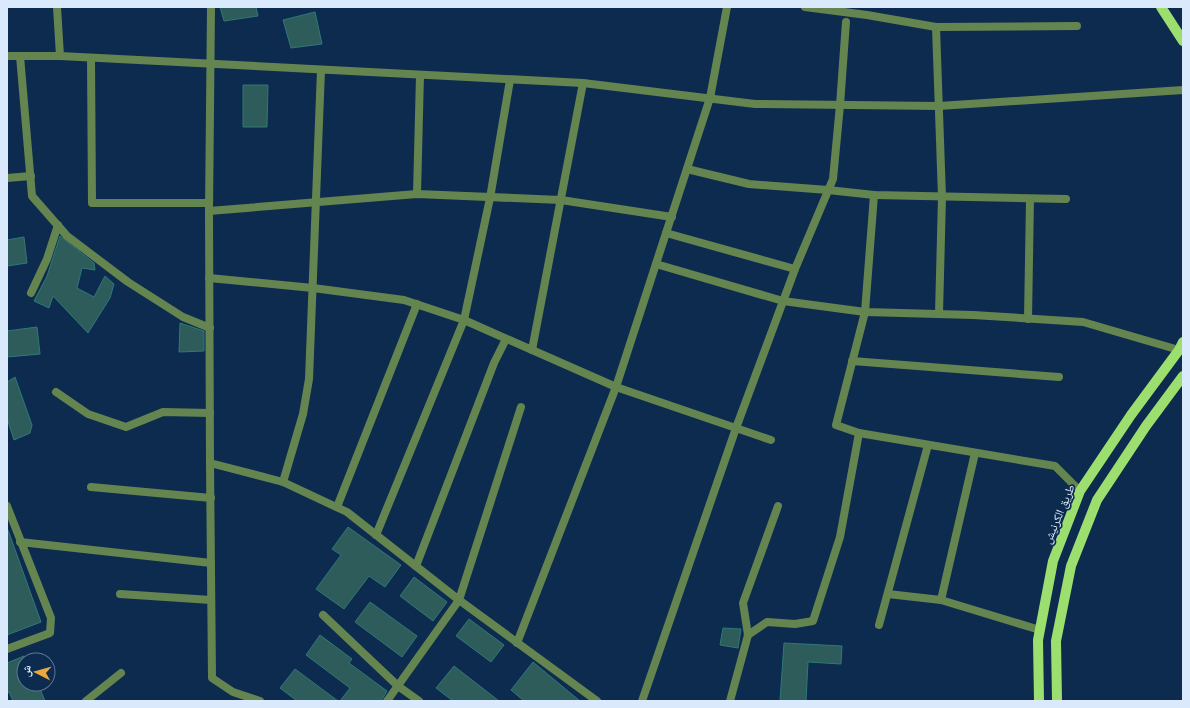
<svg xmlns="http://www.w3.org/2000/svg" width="1190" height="708" font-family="'Golos Text','Noto Naskh Arabic',sans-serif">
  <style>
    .building { fill: #2d5c5b; stroke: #2f7978 }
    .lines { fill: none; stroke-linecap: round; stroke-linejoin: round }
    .minor { stroke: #648550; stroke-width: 8 }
    .tertiary { stroke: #648550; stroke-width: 8 }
    .primary { stroke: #9cdf6e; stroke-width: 10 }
    .labels { text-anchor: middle; stroke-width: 3.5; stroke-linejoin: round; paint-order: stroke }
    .street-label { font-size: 12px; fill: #dae9fb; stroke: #0d2b4e }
  </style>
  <rect width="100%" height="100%" fill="#0d2b4e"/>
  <!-- building -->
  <g class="building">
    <polygon points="220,7 256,7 258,16 224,21"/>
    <polygon points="315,12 322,44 291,48 283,20"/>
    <polygon points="243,85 268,85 267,127 243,127"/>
    <polygon points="60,236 94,263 95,270 82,268 77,288 94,297 105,276 114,284 110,298 88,333 53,296 49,308 34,301 47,276"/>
    <polygon points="24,237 27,263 7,266 7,240"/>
    <polygon points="180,323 204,331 204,351 179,352"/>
    <polygon points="37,327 40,354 7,357 7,331"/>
    <polygon points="15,377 32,425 30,433 14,440 7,418 7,382"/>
    <polygon points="348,527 401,565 385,587 369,576 344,609 316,589 341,555 332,549"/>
    <polygon points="8,530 41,622 7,635 7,531"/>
    <polygon points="414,577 447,602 433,621 400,596"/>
    <polygon points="370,602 417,636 402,657 355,622"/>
    <polygon points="469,619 504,645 491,662 456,636"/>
    <polygon points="723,628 741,629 738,648 720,645"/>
    <polygon points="320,635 352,659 349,663 387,691 381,701 340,701 350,688 306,655"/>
    <polygon points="784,643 842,646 841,664 808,662 806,701 780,701"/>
    <polygon points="24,656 24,684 38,684 45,701 13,701 9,692 7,693 7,663"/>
    <polygon points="533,662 580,701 524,701 511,690"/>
    <polygon points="454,666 499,701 453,701 436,688"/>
    <polygon points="295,669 338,701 297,701 280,688"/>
  </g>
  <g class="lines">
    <!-- minor -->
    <g class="minor">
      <polyline points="57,7 60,56"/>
      <polyline points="805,7 867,15 936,27 1077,26"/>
      <polyline points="936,27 942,197 939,314"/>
      <polyline points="20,56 32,196 67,236 128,282 183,317 210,328"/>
      <polyline points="91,58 92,203 209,203"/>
      <polyline points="687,169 749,184 828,190 874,195 1066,199"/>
      <polyline points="7,178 31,176"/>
      <polyline points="417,194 420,75"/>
      <polyline points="874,195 865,312 836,425 859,433 1055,466 1080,491"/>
      <polyline points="209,211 417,194 561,200 672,217"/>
      <polyline points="666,233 795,269"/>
      <polyline points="656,264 783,301 865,312 973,315 1083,322 1179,350"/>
      <polyline points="209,278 313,288 404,300 464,320 616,387 771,440"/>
      <polyline points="31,293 47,259 58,225"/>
      <polyline points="1028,319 1030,199"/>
      <polyline points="532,350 583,83"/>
      <polyline points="852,361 1059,377"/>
      <polyline points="56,392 88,414 126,427 163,412 210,413"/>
      <polyline points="210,463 212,678 233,692 260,701"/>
      <polyline points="283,482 303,414 309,379 321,70"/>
      <polyline points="91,487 211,498"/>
      <polyline points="7,506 51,618 50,633 7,649"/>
      <polyline points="337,507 417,304"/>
      <polyline points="376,535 464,320 490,198 510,80"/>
      <polyline points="20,542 211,563"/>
      <polyline points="416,566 494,363 506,339"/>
      <polyline points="120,594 211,600"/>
      <polyline points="888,594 941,600 1040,630"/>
      <polyline points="941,600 975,453"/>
      <polyline points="323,615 398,686 419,701"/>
      <polyline points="879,625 928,445"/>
      <polyline points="748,635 767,622 795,624 813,621 840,537 859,433"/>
      <polyline points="517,643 616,387 666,233 710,98 727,7"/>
      <polyline points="86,701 121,673"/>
      <polyline points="387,701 459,600 521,407"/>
      <polyline points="642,701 736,428 795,269 833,179 840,105 846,22"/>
      <polyline points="730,701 748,635 743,603 778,506"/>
    </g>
    <!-- tertiary -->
    <g class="tertiary">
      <polyline points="211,7 209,211 210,463 283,482 347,512 459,600 597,701"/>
      <polyline points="7,56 60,56 583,83 755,104 939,106 1183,90"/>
    </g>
    <!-- primary -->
    <g class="primary">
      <polyline points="1161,7 1183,41"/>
      <polyline points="1039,701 1038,640 1053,561 1080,491 1131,415 1179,350 1183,342"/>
      <polyline points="1057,701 1056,641 1071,566 1097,500 1146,426 1183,376"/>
    </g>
  </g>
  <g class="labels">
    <!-- street labels -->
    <g class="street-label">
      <text transform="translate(1059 514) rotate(-67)" y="4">طريق الكرنيش</text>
    </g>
  </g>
  <!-- border -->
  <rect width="1190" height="708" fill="none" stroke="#dae9fb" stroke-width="16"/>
  <!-- north arrow -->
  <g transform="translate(36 672) rotate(276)"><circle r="19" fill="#0d2b4e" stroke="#5f7793"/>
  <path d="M0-3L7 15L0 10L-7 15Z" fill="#eda83c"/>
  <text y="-6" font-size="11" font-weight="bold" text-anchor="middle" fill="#dae9fb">ش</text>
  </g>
</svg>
